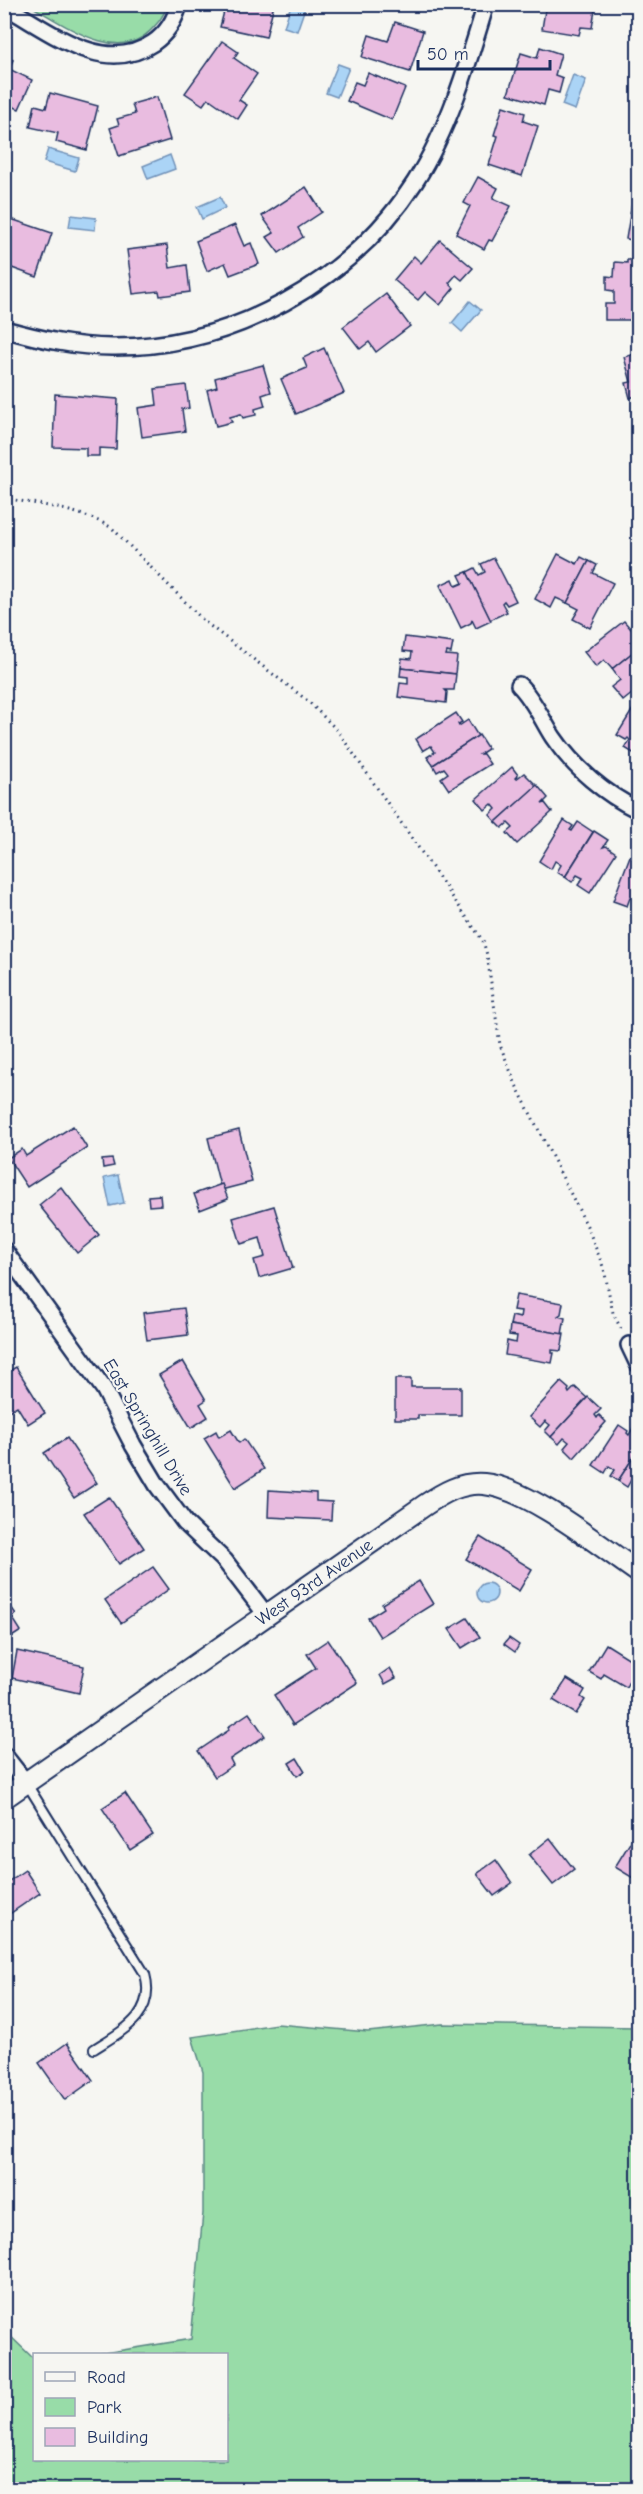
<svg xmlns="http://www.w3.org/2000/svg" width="643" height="2494" font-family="'Comic Neue',sans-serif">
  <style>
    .green { fill: #98dca8; stroke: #5a8683; stroke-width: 1.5 }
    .water { fill: #abd4f6; stroke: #7192b9; stroke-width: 1.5 }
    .building { fill: #e9bce0; stroke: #1b2f5e; stroke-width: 1.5 }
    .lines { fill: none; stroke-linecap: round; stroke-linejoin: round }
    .service-casing { stroke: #1b2f5e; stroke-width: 12 }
    .minor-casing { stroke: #1b2f5e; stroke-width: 20 }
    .tertiary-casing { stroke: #1b2f5e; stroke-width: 24 }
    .path { stroke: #1b2f5e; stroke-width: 3; stroke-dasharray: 1.5 4.5; stroke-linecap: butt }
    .service { stroke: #f6f6f2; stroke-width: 8 }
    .minor { stroke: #f6f6f2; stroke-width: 15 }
    .tertiary { stroke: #f6f6f2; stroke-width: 20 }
    .labels { text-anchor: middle; stroke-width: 4.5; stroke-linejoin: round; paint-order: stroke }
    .street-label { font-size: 18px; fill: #1b2f5e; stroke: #f6f6f2 }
  </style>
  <rect width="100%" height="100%" fill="#f6f6f2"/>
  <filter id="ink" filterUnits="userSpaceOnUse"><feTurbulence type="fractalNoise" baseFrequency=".0167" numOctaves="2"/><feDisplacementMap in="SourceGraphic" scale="12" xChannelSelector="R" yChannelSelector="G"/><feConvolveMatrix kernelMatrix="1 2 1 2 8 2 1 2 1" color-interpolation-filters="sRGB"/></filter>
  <g filter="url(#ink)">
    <!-- green -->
    <g class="green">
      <path d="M 29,5 L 167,5 C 164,16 158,23 150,31 C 116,65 61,22 29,5 Z"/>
      <polygon points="277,2024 368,2032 442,2024 638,2027 638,2489 5,2489 5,2331 34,2359 34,2460 226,2460 226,2354 98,2354 191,2339 203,2213 203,2072 192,2037"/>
    </g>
    <!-- water -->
    <g class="water">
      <polygon points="291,5 306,5 297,31 284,27"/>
      <polygon points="338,64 349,68 337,97 326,93"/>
      <polygon points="573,75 586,80 575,110 562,105"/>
      <polygon points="48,149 79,158 75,171 44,162"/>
      <polygon points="170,155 175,169 148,179 143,166"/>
      <polygon points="220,197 225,208 202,219 197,207"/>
      <polygon points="71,215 96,218 95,230 69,227"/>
      <polygon points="470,301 481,310 462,332 452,323"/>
      <polygon points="118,1175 124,1203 110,1206 104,1178"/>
      <circle cx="487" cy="1593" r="10"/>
    </g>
    <!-- building -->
    <g class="building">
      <polygon points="226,4 274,4 266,37 220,27"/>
      <polygon points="546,4 596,4 592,28 581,27 579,35 542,29"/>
      <polygon points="395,22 423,31 410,72 362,57 369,35 388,41"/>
      <polygon points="222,41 238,52 234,58 257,74 239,100 247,105 238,119 208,98 203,105 185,93"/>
      <polygon points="540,47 561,54 555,75 563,78 559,93 548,90 544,105 508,94 521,53 537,58"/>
      <polygon points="4,56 13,60 9,69 32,80 19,109 7,104 4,108"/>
      <polygon points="368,73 405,88 392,120 347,101 355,82 363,85"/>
      <polygon points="50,93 98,106 87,150 56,142 58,133 30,127 35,105 46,108"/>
      <polygon points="157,97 170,140 119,156 110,128 119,125 117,119 135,114 132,104"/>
      <polygon points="503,106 525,113 523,121 538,126 522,176 489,165 498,136 494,135"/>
      <polygon points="478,177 498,188 493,198 511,206 492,241 489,240 484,249 456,234 470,206 464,203"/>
      <polygon points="306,187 322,212 298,228 303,237 279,253 267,237 274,233 262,216"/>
      <polygon points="633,197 638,197 638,241 626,239"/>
      <polygon points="11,219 52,233 37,277 12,268 9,275 4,273 4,239"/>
      <polygon points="235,225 244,246 251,243 259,264 230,275 225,263 207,271 196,241"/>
      <polygon points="440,240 473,268 462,280 456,275 449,283 454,288 440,305 425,292 418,300 394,280 414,256 421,263"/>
      <polygon points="167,245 170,268 187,265 190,292 160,296 159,291 133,294 127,250"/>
      <polygon points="627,260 638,260 638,320 605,320 605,304 614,304 614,291 607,290 607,276 614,277 615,262 627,263"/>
      <polygon points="386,294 410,326 376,352 369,342 360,349 343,327"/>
      <polygon points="324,348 344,393 296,414 281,379 307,368 303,358"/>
      <polygon points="638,353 638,395 630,398 626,383 631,382 624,357"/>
      <polygon points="263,365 271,392 262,395 265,406 255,409 256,415 243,418 241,414 230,417 232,422 216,426 207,390 217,387 215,378"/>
      <polygon points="186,385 189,408 182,409 185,431 142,437 138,408 157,405 155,389"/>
      <polygon points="55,394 118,399 116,449 99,448 99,456 86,456 86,448 53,447"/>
      <polygon points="558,554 577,564 581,557 589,561 567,603 556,598 551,608 535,599"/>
      <polygon points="494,558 516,601 507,605 504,601 502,603 507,612 490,620 467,572 475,568 479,575 485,572 481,564"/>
      <polygon points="589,561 597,565 593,573 613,583 590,628 573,619 579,609 567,603"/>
      <polygon points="467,572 491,621 476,628 472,620 471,623 461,628 440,585 453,579 456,586 463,583 459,575"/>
      <polygon points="624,621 638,637 638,648 612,669 604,660 596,667 584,652"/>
      <polygon points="405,637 453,643 451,653 447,652 446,655 457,656 455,674 401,668 402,658 411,659 412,652 403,651"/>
      <polygon points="638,648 638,689 623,701 611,687 620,680 612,669"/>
      <polygon points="401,668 456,674 454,690 445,690 447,692 446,703 398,697 400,683 408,684 408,677 400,676"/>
      <polygon points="638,701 638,756 625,748 630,740 628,738 626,740 617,735"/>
      <polygon points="456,713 462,722 458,724 459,726 468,720 478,736 433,765 427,757 435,752 431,746 423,751 416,739"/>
      <polygon points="479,735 488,749 480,754 483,754 490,764 449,790 441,778 448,773 444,768 437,772 433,765"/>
      <polygon points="512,767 518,775 515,778 516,779 524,773 537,786 496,822 490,815 496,809 492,804 485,810 476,799"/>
      <polygon points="537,785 548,798 542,804 545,803 552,812 517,844 507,833 513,828 508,823 502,828 496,822"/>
      <polygon points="564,820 573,826 570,830 572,831 578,822 593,832 565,877 557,872 561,865 555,861 551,869 539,861"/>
      <polygon points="594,831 608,840 603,847 606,846 616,853 590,893 578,885 583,878 577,875 572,882 565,877"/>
      <polygon points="630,856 638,859 638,910 634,908 637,900 630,898 627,906 613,901"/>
      <polygon points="73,1126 87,1148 27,1187 8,1158 22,1149 26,1156"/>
      <polygon points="239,1130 252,1182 221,1190 208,1138"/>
      <polygon points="112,1159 114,1166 103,1168 102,1160"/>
      <polygon points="222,1184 228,1199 200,1210 194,1194"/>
      <polygon points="61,1187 99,1235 77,1253 39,1205"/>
      <polygon points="160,1195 161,1205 149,1206 148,1196"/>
      <polygon points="274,1206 293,1268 259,1278 254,1260 265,1257 260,1238 241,1244 233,1218"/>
      <polygon points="516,1295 563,1303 561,1314 558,1316 565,1318 562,1334 510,1325 512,1316 520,1318 521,1311 513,1310"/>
      <polygon points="184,1308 188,1335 147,1340 143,1313"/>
      <polygon points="510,1325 564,1334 561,1351 552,1350 552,1353 554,1353 552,1363 505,1355 507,1341 516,1343 517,1336 509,1335"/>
      <polygon points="183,1361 206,1400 200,1404 208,1417 191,1428 159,1375"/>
      <polygon points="16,1367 45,1413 28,1424 17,1406 4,1414 4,1374"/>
      <polygon points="395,1379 411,1379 411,1387 461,1387 461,1415 418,1415 418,1419 395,1419"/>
      <polygon points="561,1382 569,1389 568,1391 569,1393 575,1387 587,1398 551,1437 545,1431 550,1425 545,1421 540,1427 529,1417"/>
      <polygon points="588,1397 601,1409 595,1415 597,1418 599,1415 606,1422 574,1458 564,1448 569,1442 564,1438 559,1444 551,1437"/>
      <polygon points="619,1425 628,1431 627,1433 629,1435 633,1428 638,1432 638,1450 618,1481 611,1476 615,1470 609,1466 605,1473 593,1465"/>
      <polygon points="231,1430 239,1443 244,1439 264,1469 235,1488 204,1438 216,1431 219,1437"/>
      <polygon points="67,1438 97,1483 74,1498 44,1453"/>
      <polygon points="638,1450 638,1495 632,1490 636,1483 631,1480 627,1487 618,1481"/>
      <polygon points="269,1490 316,1493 316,1501 332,1502 331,1520 268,1517"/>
      <polygon points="109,1497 144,1548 119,1564 84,1513"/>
      <polygon points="480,1537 532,1569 519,1591 466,1559"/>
      <polygon points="153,1567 169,1589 121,1623 105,1600"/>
      <polygon points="419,1581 433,1604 380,1637 368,1618 384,1608 382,1604"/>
      <polygon points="4,1597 16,1614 12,1617 21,1631 4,1642"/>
      <polygon points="467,1618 480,1637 462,1648 449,1629"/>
      <polygon points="509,1638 519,1645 515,1652 504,1644"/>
      <polygon points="328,1640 357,1683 293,1725 274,1695 316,1668 307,1654"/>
      <polygon points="606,1644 638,1664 626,1687 604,1674 601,1679 589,1672"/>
      <polygon points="17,1651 84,1666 79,1693 12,1678"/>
      <polygon points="390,1668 396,1678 385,1684 380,1675"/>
      <polygon points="567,1679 585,1690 581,1697 585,1700 576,1714 553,1700"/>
      <polygon points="249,1713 265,1736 230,1759 233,1765 215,1777 198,1751 229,1730 228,1727"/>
      <polygon points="297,1758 305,1771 297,1776 289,1763"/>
      <polygon points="125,1793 153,1835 130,1850 102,1808"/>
      <polygon points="550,1838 574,1869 553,1885 529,1855"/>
      <polygon points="631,1841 638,1846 638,1881 615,1867"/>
      <polygon points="496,1860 512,1883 494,1896 477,1874"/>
      <polygon points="25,1870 40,1893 5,1917 4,1874 9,1881"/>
      <polygon points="67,2043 93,2080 65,2100 39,2063"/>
    </g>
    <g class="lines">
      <defs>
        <path id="service" d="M 27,1784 L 145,1974 C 156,2014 124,2030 94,2049"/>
        <g id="minor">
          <path d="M 4,6 C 49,30 103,77 153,43 C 166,34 175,20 179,4"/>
          <path d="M 4,329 C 40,339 75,347 112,347 C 232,348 350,282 415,182 C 449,129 468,64 486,4"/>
          <path d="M 519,685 C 534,700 542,720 553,737 C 574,768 605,794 638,810"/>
          <polyline points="4,1250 104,1389 133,1445 157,1485 185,1523 225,1561 267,1616"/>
          <polyline points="629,1345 638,1364"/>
          <polyline points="4,1755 26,1783"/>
        </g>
        <g id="tertiary">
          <path id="s1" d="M 4,1798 L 425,1505 C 443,1493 461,1482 484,1484 C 528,1488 600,1546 638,1572"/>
        </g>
      </defs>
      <!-- service casing -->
      <use href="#service" class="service-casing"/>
      <!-- minor casing -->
      <use href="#minor" class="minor-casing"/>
      <!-- tertiary casing -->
      <use href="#tertiary" class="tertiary-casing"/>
      <!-- path -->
      <path class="path" d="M 4,498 C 41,505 80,509 112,528 L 205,622 L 308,701 L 337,730 L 483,941 L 487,955 L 500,1045 L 516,1085 L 587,1226 L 604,1269 L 613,1313 L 622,1331"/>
      <!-- service -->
      <use href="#service" class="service"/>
      <!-- minor -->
      <use href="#minor" class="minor"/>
      <!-- tertiary -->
      <use href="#tertiary" class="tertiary"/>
    </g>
  </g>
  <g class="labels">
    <!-- street labels -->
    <g class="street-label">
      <text transform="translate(148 1427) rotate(59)" y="6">East Springhill Drive</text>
      <text dy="6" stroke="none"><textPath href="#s1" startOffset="378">West 93rd Avenue</textPath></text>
    </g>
  </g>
  <!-- margin -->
  <rect width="643" height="2494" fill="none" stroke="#f6f6f2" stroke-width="24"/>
  <rect x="12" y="12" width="619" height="2470" fill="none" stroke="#1b2f5e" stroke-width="2" filter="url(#ink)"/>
  <!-- legend -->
  <rect x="33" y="2353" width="195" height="108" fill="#f6f6f2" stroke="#9ea6b7" stroke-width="1.5"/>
  <rect x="45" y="2372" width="30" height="9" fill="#f6f6f2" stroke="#9ea6b7" stroke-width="1.5"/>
  <text x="87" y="2383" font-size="18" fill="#1b2f5e">Road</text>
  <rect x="45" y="2398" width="30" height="18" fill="#98dca8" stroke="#9ea6b7" stroke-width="1.5"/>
  <text x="87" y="2413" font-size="18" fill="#1b2f5e">Park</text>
  <rect x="45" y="2428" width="30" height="18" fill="#e9bce0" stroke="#9ea6b7" stroke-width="1.5"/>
  <text x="87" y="2443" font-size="18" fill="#1b2f5e">Building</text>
  <!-- scale -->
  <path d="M418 60v9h132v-9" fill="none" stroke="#1b2f5e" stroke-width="3"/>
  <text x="427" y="60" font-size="18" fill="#1b2f5e" stroke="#f6f6f2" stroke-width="4.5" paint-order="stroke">50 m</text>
</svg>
